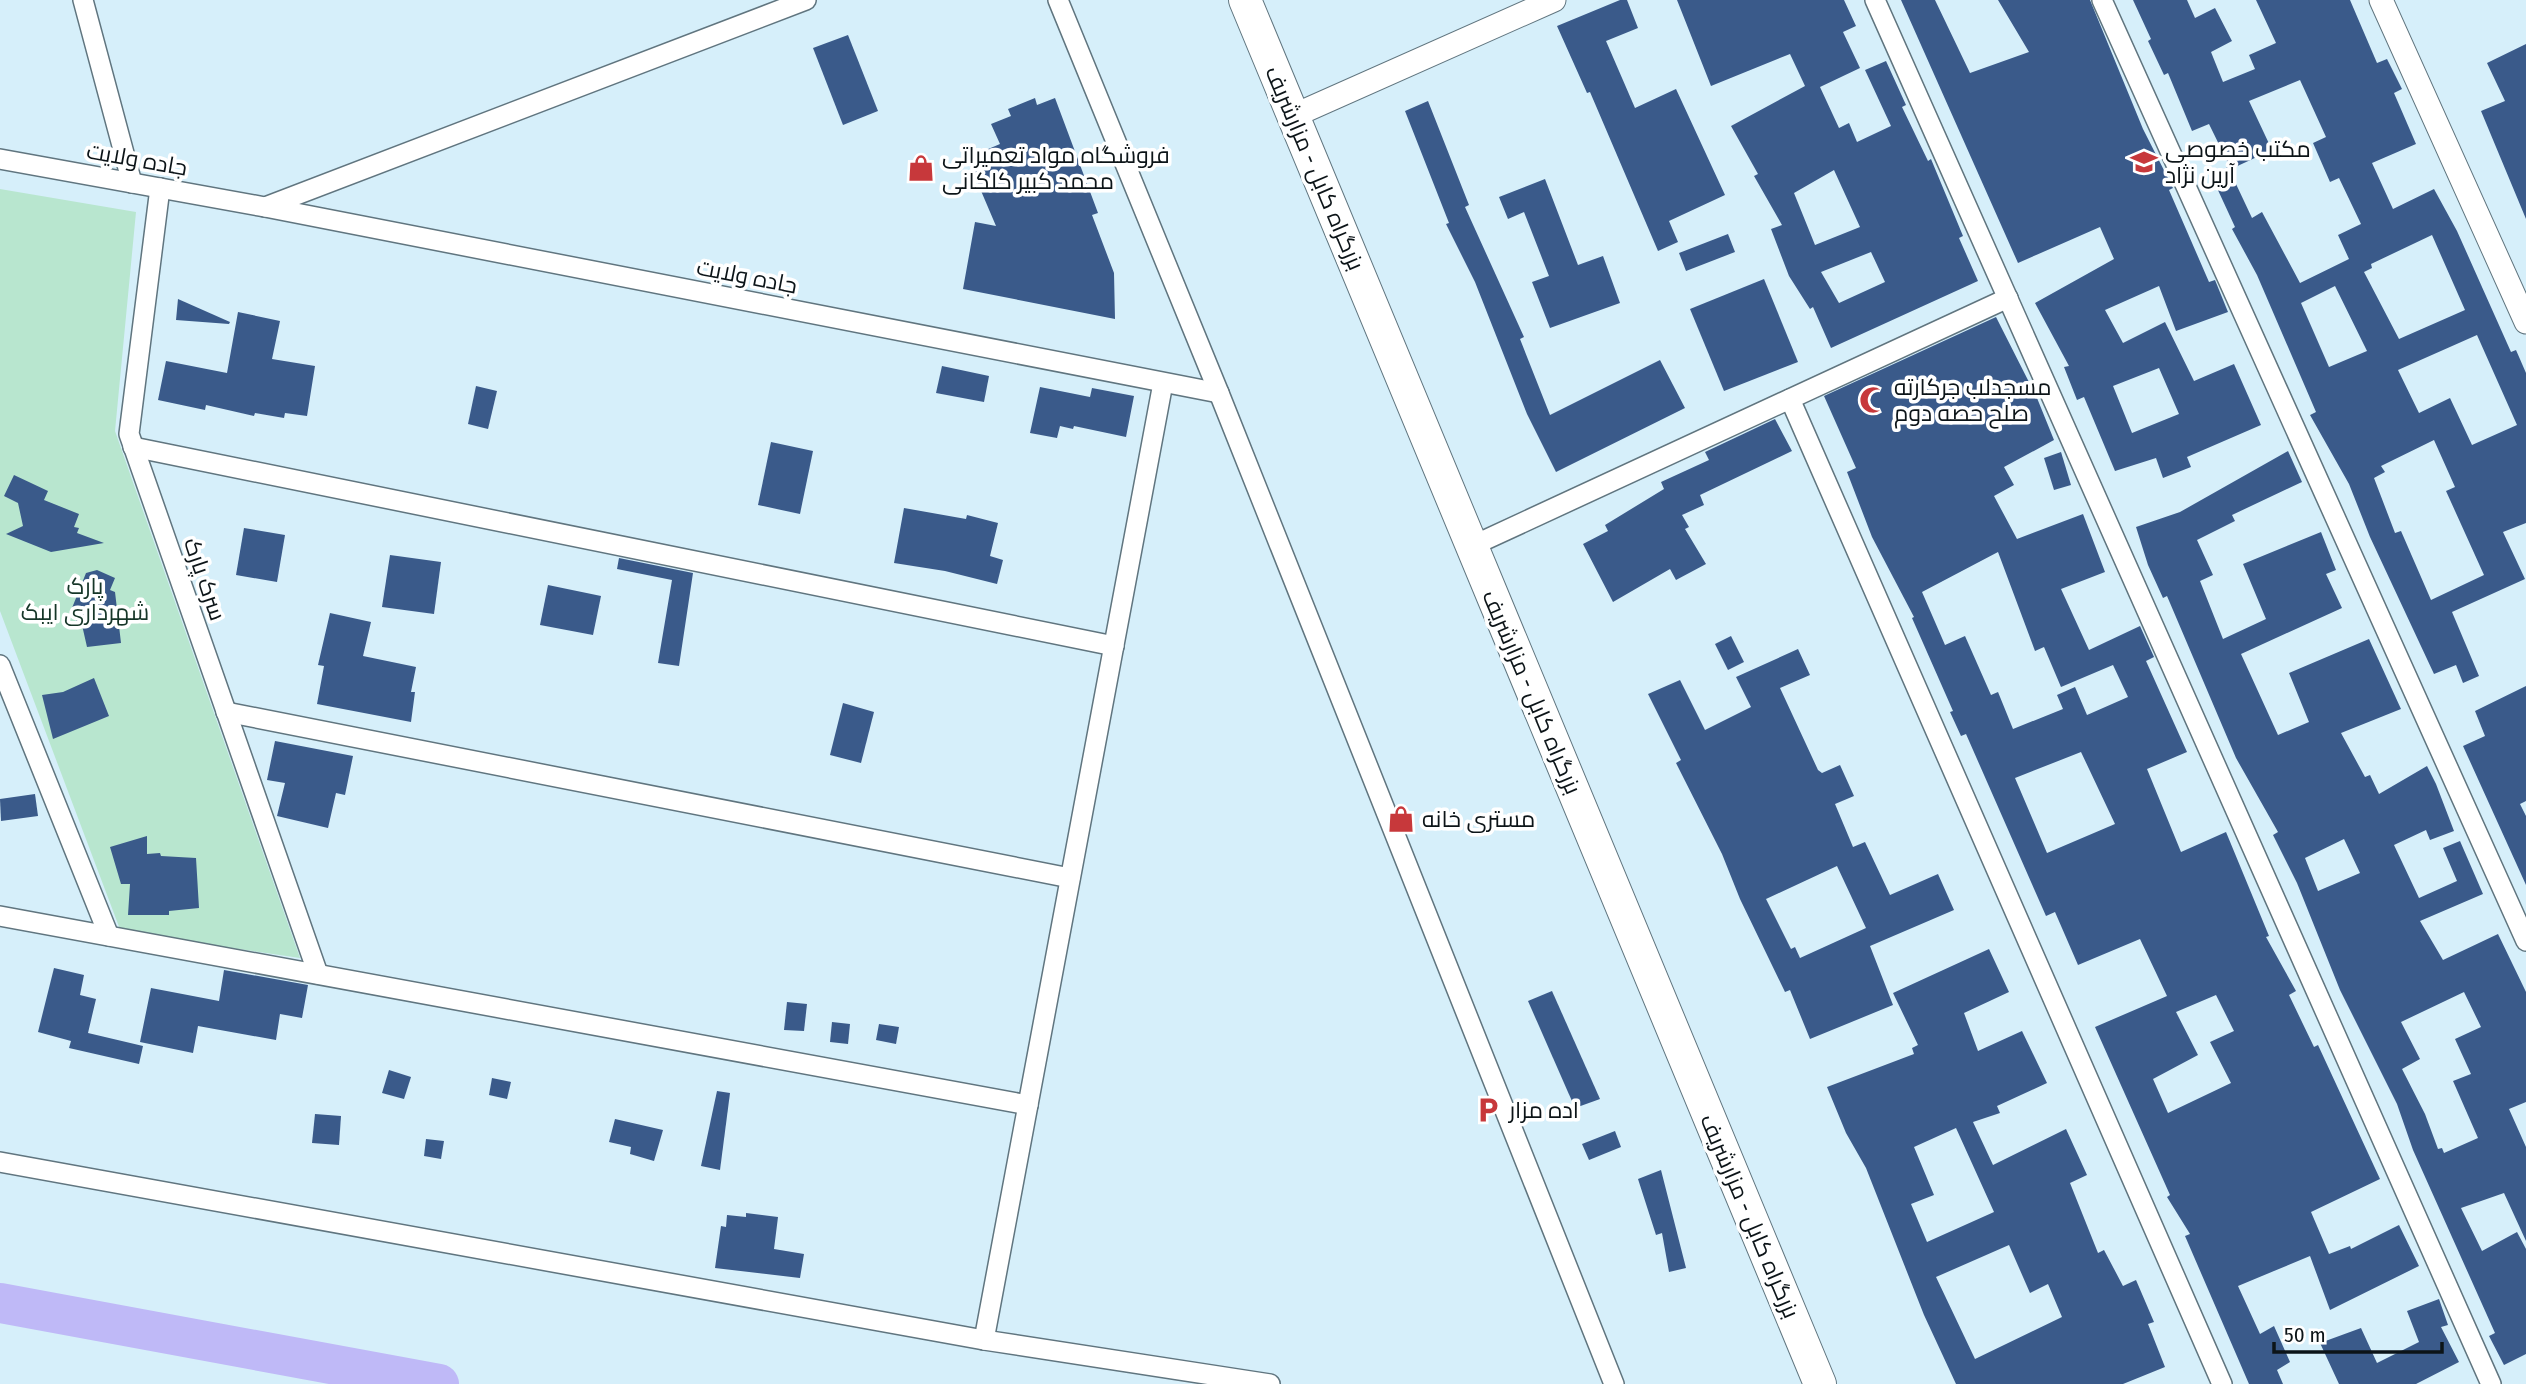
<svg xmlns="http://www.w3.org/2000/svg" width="2526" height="1384" font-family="'Fira Sans Condensed',Cairo,sans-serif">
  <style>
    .green { fill: #b8e6cf }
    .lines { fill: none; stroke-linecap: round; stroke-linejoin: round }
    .river { stroke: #bfb9f7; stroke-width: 40 }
    .building { fill: #3a5a8a; fill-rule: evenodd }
    .minor-casing { stroke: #60757f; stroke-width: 22 }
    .tertiary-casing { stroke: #60757f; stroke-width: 25 }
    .trunk-casing { stroke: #60757f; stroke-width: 34 }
    .minor { stroke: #fff; stroke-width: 19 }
    .tertiary { stroke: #fff; stroke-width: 23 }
    .trunk { stroke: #fff; stroke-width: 32 }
    .labels { text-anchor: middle; stroke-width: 7; stroke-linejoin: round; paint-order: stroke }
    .poi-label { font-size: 23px; fill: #0c1418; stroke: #fff; text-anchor: start }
    .street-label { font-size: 23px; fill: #0c1418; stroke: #fff }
    .park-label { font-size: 23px; fill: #163628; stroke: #fff }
  </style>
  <rect width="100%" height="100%" fill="#d6effa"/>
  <!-- green -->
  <polygon class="green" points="0,189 136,212 115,431 300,958 121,932 0,611"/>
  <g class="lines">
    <!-- river -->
    <polyline class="river" points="0,1303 439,1384"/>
  </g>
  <!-- building -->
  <g class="building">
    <polygon points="1620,0 1627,0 1638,28 1606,41 1635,108 1676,89 1725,195 1669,221 1678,242 1658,251 1590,92 1587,93 1557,26"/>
    <path d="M 1677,0 L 1844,0 L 1856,26 L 1843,32 L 1860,68 L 1820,87 L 1839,128 L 1849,123 L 1857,142 L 1891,126 L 1865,70 L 1886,61 L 1906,105 L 1902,107 L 1928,161 L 1931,159 L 1963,236 L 1959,238 L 1978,281 L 1831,348 L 1813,307 L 1810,309 L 1789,276 L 1771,229 L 1782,225 L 1754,176 L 1758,174 L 1731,126 L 1805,86 L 1790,54 L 1711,86 ZM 1834,170 L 1860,227 L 1815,245 L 1794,193 ZM 1871,252 L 1885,282 L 1839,303 L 1821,272 Z"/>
    <path d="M 1901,0 L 1935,0 L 1970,73 L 2029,52 L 1998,0 L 2090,0 L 2143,129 L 2173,188 L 2169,190 L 2209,282 L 2215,280 L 2228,312 L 2176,331 L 2159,286 L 2105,310 L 2123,343 L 2165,322 L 2194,381 L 2234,364 L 2261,425 L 2187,457 L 2191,467 L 2163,478 L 2156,458 L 2115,471 L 2084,397 L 2077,400 L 2064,367 L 2069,366 L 2035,303 L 2114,259 L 2100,227 L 2018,263 ZM 2159,368 L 2179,414 L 2132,433 L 2113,386 Z"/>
    <path d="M 2133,0 L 2187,0 L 2195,18 L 2215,8 L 2232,41 L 2211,52 L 2223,82 L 2255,69 L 2249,55 L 2276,43 L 2256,0 L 2350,0 L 2377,63 L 2387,59 L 2402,89 L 2394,93 L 2416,144 L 2372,163 L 2393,209 L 2434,189 L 2457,231 L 2511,352 L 2516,350 L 2526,373 L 2526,523 L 2503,532 L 2525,579 L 2452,612 L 2479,676 L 2463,683 L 2456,665 L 2434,674 L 2370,537 L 2349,484 L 2310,415 L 2316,412 L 2257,275 L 2232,229 L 2235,227 L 2211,175 L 2228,167 L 2252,218 L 2262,212 L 2300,283 L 2349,259 L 2338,235 L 2361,224 L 2339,178 L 2330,182 L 2313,143 L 2326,137 L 2300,80 L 2249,101 L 2272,150 L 2231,169 L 2209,124 L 2192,131 L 2168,73 L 2164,75 L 2148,41 L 2151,39 ZM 2432,235 L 2465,310 L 2399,339 L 2364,272 L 2372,268 L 2371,264 ZM 2335,286 L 2367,351 L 2329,367 L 2301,303 ZM 2477,335 L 2517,425 L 2472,445 L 2450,398 L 2419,413 L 2398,370 ZM 2434,440 L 2455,487 L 2446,491 L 2484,575 L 2431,600 L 2401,531 L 2395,533 L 2374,478 L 2385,472 L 2381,466 Z"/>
    <polygon points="848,35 878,111 843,125 813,48"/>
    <polygon points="2526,44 2526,219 2481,111 2505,101 2487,63"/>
    <polygon points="1035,98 1037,105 1055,98 1098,213 1092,215 1114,273 1115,319 963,289 975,222 996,226 967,158 1000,144 991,124 1011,116 1008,109"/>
    <polygon points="1428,101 1469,205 1465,207 1524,337 1520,339 1550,415 1660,360 1685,408 1556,472 1527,414 1475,282 1446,224 1449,223 1405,111"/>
    <polygon points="1545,179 1578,265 1603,256 1620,303 1550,328 1532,282 1549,276 1524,212 1508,219 1499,197"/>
    <polygon points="1728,234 1735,252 1686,271 1679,253"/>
    <polygon points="1764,279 1798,362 1724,391 1690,309"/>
    <polygon points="178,299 230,322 229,324 176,320"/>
    <polygon points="238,312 280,321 272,359 315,366 307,416 285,413 284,418 255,413 254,416 206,405 205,410 158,400 166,361 227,373"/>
    <path d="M 1996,317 L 2037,398 L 2054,440 L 2004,467 L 2014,485 L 1994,496 L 2017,539 L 2083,514 L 2105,572 L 2061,589 L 2089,650 L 2140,626 L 2154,657 L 2146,661 L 2187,752 L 2147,769 L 2181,852 L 2226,832 L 2269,936 L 2266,937 L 2296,991 L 2289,995 L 2314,1047 L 2318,1045 L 2380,1179 L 2311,1212 L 2329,1254 L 2350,1246 L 2351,1249 L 2399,1225 L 2419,1266 L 2330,1310 L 2310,1256 L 2238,1286 L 2260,1334 L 2274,1326 L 2290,1362 L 2277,1370 L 2283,1384 L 2249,1384 L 2185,1236 L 2190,1234 L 2167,1197 L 2170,1195 L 2095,1027 L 2167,996 L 2140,939 L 2078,965 L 2055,912 L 2046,916 L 1966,734 L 1961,736 L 1950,712 L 1953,711 L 1912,618 L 1914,617 L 1872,537 L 1847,472 L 1856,468 L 1824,396 ZM 1998,552 L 2035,651 L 2044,647 L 2061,687 L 2113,665 L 2128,697 L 2087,715 L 2075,687 L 2057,695 L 2063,709 L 2013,729 L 1998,692 L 1991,695 L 1965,636 L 1945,645 L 1922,592 ZM 2081,752 L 2115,824 L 2047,853 L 2015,778 ZM 2216,995 L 2234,1031 L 2210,1042 L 2231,1083 L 2168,1113 L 2153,1079 L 2198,1055 L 2176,1012 Z"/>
    <polygon points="942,366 989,376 984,402 936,393"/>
    <polygon points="476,386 497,391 488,429 468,424"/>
    <polygon points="1040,387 1090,397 1092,388 1134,396 1126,437 1074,426 1073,429 1060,426 1057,438 1030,433"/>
    <polygon points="1775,419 1792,451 1700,495 1704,505 1682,515 1689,527 1685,529 1706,564 1676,580 1670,569 1613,602 1583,544 1608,531 1605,525 1664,489 1661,482 1709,460 1705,452"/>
    <polygon points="771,442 813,451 800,514 758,505"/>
    <path d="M 2288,451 L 2302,482 L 2232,515 L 2235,521 L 2197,540 L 2213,575 L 2200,581 L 2223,639 L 2266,619 L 2243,564 L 2321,532 L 2336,570 L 2326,574 L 2342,608 L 2241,654 L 2278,735 L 2309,722 L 2289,673 L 2369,639 L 2401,709 L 2341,733 L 2365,777 L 2370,775 L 2379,794 L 2427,766 L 2436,784 L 2454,831 L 2430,840 L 2426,830 L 2394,845 L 2419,898 L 2457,881 L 2443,848 L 2460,841 L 2483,894 L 2420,921 L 2443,960 L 2498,934 L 2526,992 L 2526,1102 L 2509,1109 L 2526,1147 L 2526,1241 L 2504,1193 L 2461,1208 L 2482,1251 L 2517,1232 L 2526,1249 L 2526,1354 L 2504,1365 L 2489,1336 L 2495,1333 L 2413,1150 L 2397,1104 L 2340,990 L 2297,883 L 2273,835 L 2278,832 L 2236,758 L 2167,596 L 2163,598 L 2148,565 L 2136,527 L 2180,512 ZM 2344,839 L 2360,873 L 2318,891 L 2305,858 ZM 2464,992 L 2481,1027 L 2455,1039 L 2471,1074 L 2453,1081 L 2478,1138 L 2444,1153 L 2442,1148 L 2438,1149 L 2425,1114 L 2402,1069 L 2420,1059 L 2401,1022 Z"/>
    <polygon points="2061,452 2071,485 2054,490 2044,458"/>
    <polygon points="14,475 48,491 44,500 79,514 74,527 79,528 77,533 104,543 51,552 6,534 23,526 18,503 4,496"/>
    <polygon points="904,508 966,519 967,515 998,523 990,556 1003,560 997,584 945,571 894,563"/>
    <polygon points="244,528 285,535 277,582 236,575"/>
    <polygon points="390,555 441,562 434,614 382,607"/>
    <polygon points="619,558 693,573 679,666 658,663 672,580 617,569"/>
    <polygon points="97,570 115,578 110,590 115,592 121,643 87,647 82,625 78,626 72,608 86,573"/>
    <polygon points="548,585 601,596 593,635 540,625"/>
    <polygon points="330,613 371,622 363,656 416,667 411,692 415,692 411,722 317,704 324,666 318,665"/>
    <polygon points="1731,636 1744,662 1728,670 1715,644"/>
    <path d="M 1798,649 L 1810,675 L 1780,688 L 1818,770 L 1822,773 L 1840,765 L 1854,796 L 1835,804 L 1853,847 L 1865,842 L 1890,895 L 1938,874 L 1954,910 L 1870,946 L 1893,1005 L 1810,1039 L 1790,990 L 1785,992 L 1740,899 L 1722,854 L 1676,763 L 1681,760 L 1648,694 L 1680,680 L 1705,730 L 1751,707 L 1736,677 ZM 1837,866 L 1866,928 L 1800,958 L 1795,947 L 1791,949 L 1766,899 Z"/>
    <polygon points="94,678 109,716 53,739 42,695 63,692"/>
    <polygon points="2526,686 2526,801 2520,804 2526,816 2526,885 2463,746 2485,736 2475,711"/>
    <polygon points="843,703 874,712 861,763 830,755"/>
    <polygon points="275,741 353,756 345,795 336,793 328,828 277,816 285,783 267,780"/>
    <polygon points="35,794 38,816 1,821 0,799"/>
    <polygon points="147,836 147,854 160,853 161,856 196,858 199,908 169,911 169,915 128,915 130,884 121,884 110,847"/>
    <path d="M 1989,949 L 2009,992 L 1964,1013 L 1978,1051 L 2022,1031 L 2047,1083 L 1997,1106 L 2000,1113 L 1973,1122 L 1993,1165 L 2066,1129 L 2087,1175 L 2070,1183 L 2098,1253 L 2104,1250 L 2123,1286 L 2136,1280 L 2154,1322 L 2148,1324 L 2165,1367 L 2123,1384 L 1956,1384 L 1924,1315 L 1866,1168 L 1846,1133 L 1827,1087 L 1914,1054 L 1912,1048 L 1918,1045 L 1893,993 ZM 1956,1128 L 1994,1212 L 1927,1242 L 1911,1204 L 1934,1195 L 1914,1147 ZM 2009,1245 L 2030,1293 L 2048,1284 L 2062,1317 L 1975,1359 L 1936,1277 Z"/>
    <polygon points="54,968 84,975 80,995 96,999 88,1033 143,1046 139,1064 69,1048 71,1041 38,1032"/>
    <polygon points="224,970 308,985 302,1018 280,1014 276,1040 198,1026 193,1053 140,1042 151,988 219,1001"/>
    <polygon points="1552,991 1600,1099 1575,1108 1528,1001"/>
    <polygon points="787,1002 807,1004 804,1031 784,1030"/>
    <polygon points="832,1022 850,1024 848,1044 830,1042"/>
    <polygon points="879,1024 899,1027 896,1044 876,1040"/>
    <polygon points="389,1070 411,1077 404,1099 382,1093"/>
    <polygon points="492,1078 511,1082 507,1099 489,1095"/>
    <polygon points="717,1091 730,1093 720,1170 701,1166"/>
    <polygon points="315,1114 341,1116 339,1145 312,1143"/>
    <polygon points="615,1119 663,1130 654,1161 630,1154 631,1147 609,1142"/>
    <polygon points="1615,1131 1621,1147 1589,1160 1582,1144"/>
    <polygon points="426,1139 444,1141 441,1159 424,1156"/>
    <polygon points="1661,1170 1686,1268 1669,1272 1662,1233 1656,1235 1638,1179"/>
    <polygon points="746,1213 778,1217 774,1249 804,1254 800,1278 715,1268 721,1226 726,1227 727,1215 746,1217"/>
    <polygon points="2439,1299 2448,1325 2441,1327 2459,1362 2416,1384 2339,1384 2320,1343 2361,1328 2377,1363 2419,1342 2407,1311"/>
  </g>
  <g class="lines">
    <defs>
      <g id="minor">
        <polyline points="83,0 132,183"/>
        <polyline points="1058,0 1219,393 1614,1384"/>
        <polyline points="1875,0 2491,1384"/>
        <polyline points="2102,0 2526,941"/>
        <polyline points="0,159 265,207 806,0"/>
        <polyline points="160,188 129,434 318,974"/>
        <polyline points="265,207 1219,393"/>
        <polyline points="1790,399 2222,1384"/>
        <polyline points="133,447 1114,646"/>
        <polyline points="1472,546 2008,298"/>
        <polyline points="0,665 109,936"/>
        <polyline points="226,712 1070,878"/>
        <polyline points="0,916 1028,1105"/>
        <polyline points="0,1162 984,1340 1270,1384"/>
        <polyline points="984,1340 1163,383"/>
      </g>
      <g id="tertiary">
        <polyline points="2381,0 2526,322"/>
        <polyline points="1293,116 1554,0"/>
      </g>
      <polyline id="trunk" points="1245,0 1820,1384"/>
    </defs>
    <!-- minor casing -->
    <use href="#minor" class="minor-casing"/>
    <!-- tertiary casing -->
    <use href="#tertiary" class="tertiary-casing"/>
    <!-- trunk casing -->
    <use href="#trunk" class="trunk-casing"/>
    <!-- minor -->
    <use href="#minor" class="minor"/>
    <!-- tertiary -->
    <use href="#tertiary" class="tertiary"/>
    <!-- trunk -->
    <use href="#trunk" class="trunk"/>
  </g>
  <!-- icons -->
  <defs>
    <symbol id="school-bare" viewBox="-9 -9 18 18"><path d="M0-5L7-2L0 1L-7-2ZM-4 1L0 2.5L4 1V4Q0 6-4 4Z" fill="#c7383b" stroke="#fff" stroke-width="2.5" paint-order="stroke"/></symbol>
    <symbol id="shop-bare" viewBox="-9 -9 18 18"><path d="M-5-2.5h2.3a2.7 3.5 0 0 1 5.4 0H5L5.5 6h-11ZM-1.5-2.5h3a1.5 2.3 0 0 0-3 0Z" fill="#c7383b" stroke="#fff" stroke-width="2.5" paint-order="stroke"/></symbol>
    <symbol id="mosque-bare" viewBox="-9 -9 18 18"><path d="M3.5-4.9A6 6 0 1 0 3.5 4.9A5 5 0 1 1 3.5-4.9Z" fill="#c7383b" stroke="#fff" stroke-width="2.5" paint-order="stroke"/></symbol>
    <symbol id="parking-bare" viewBox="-9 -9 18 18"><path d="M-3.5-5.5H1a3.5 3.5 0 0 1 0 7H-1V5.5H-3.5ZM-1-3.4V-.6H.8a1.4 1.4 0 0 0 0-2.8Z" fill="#c7383b" stroke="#fff" stroke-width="2.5" paint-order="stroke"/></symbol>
  </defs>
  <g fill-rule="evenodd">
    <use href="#school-bare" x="2125" y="143" width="38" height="38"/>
    <use href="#shop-bare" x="902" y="149" width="38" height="38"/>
    <use href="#mosque-bare" x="1854" y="381" width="38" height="38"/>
    <use href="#shop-bare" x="1382" y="800" width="38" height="38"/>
    <use href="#parking-bare" x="1469" y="1091" width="38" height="38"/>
  </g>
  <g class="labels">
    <!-- poi labels -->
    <g class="poi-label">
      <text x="2165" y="157">مکتب خصوصی<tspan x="2165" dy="26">آرین نژاد</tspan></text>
      <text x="942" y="163">فروشگاه مواد تعمیراتی<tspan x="942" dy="26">محمد کبیر کلکانی</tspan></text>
      <text x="1894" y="395">مسجدلب جرکارته<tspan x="1894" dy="26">صلح حصه دوم</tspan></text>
      <text x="1422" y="827">مستری خانه</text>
      <text x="1509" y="1118">اده مزار</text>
    </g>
    <!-- street labels -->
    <g class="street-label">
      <text transform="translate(137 159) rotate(10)" y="8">جاده ولایت</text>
      <text transform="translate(1315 168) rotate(67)" y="8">بزرگراه کابل - مزارشریف</text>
      <text transform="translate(747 276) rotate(11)" y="8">جاده ولایت</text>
      <text transform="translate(205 579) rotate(71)" y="8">سرک پارک</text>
      <text transform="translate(1532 692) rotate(67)" y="8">بزرگراه کابل - مزارشریف</text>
      <text transform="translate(1750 1216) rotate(67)" y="8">بزرگراه کابل - مزارشریف</text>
    </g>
    <!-- park labels -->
    <g class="park-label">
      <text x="85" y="594">پارک<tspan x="85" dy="26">شهرداری ایبک</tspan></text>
    </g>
  </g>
  <!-- scale -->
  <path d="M2274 1342v10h168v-10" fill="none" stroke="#0c1418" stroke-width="3.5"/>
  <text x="2284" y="1342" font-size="21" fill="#0c1418" stroke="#ffffff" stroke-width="5" paint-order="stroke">50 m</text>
</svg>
